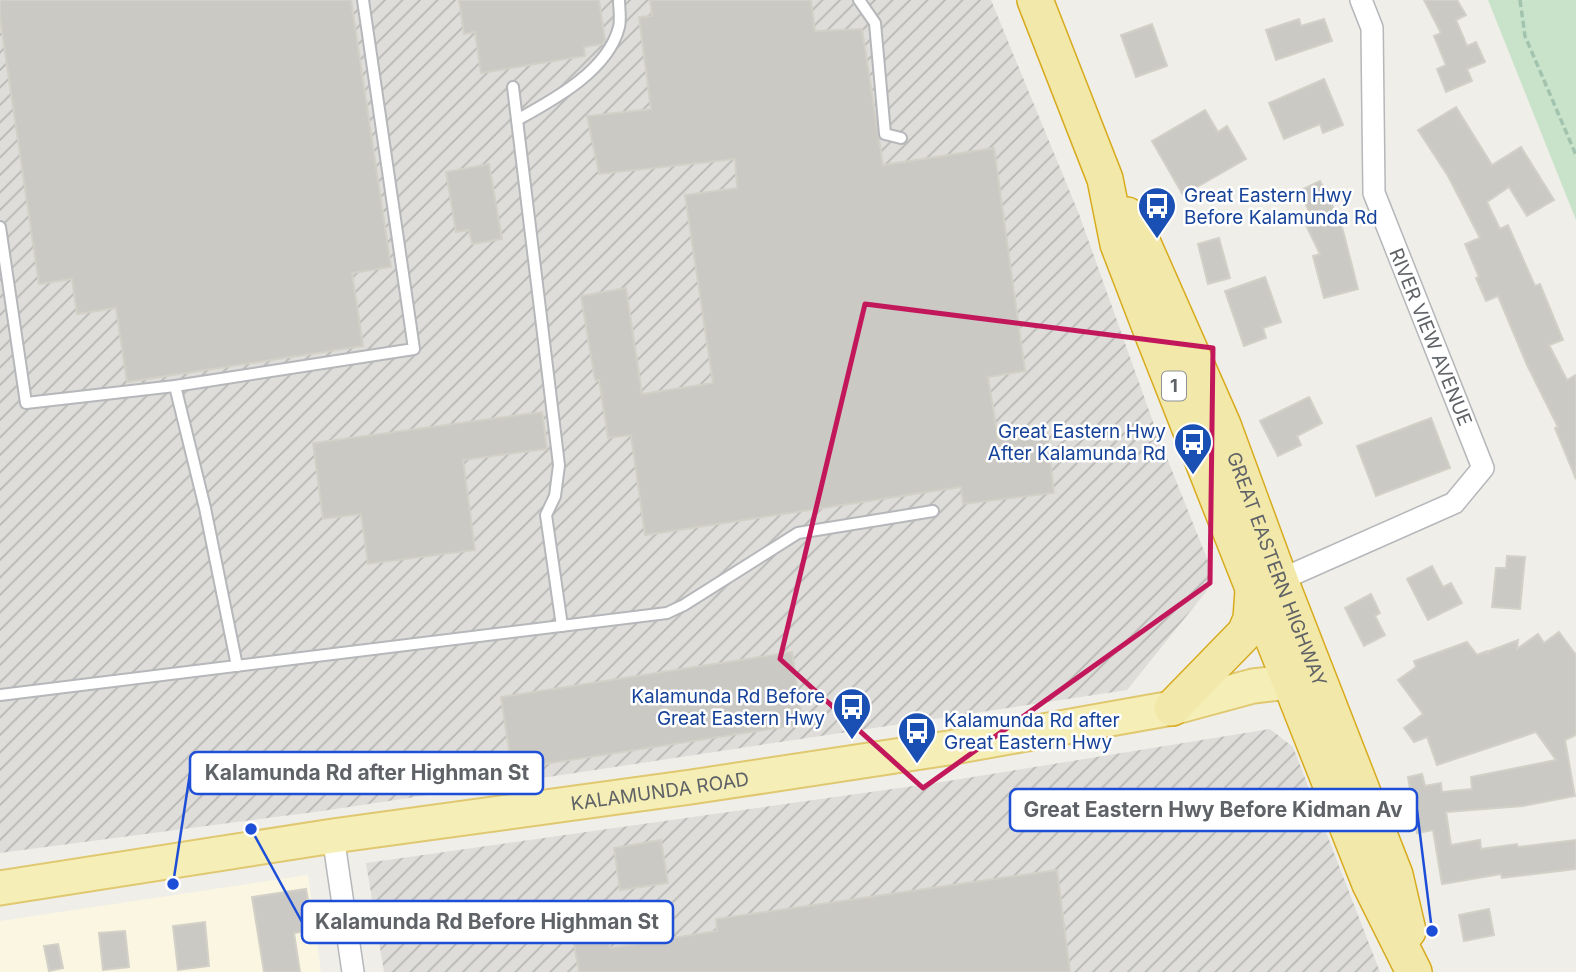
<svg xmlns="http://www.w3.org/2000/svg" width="1576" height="972" font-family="Inter,sans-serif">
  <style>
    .commercial { fill: #faf6e2 }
    .industrial { fill: url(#industrial-furrows) }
    .green { fill: #c8e3ca }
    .building { fill: #cbc9c4; stroke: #d3d0c7; stroke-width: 2 }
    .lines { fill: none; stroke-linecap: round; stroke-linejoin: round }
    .service-casing { stroke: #b5b7ba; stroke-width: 14 }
    .minor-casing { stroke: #b5b7ba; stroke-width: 24 }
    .primary-casing { stroke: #e0c870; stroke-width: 37 }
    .trunk-casing { stroke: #d8ab1e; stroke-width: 38 }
    .path { stroke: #a2c3ad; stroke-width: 3.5; stroke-dasharray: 7 3.5; stroke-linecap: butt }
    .service { stroke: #fff; stroke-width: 10 }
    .minor { stroke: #fff; stroke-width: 21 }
    .primary { stroke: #f5efb7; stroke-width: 33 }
    .trunk { stroke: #f2e8aa; stroke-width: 35 }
    .marked { fill: none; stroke: #c2185b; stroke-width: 5; stroke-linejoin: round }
    .labels { text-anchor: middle; stroke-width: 5; stroke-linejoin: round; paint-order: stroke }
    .shield { fill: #fff; stroke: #8f9194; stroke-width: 2 }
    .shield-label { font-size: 18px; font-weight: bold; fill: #5f6266 }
    .transit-label { font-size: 19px; fill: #164399; stroke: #fff; text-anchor: start }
    .street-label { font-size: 19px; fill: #5f6266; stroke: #fff }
    .leader { fill: none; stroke: #1d4ed8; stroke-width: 2.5 }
    .callout-dot { fill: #1d4ed8; stroke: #fff; stroke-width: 2.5 }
    .callout { fill: #fff; stroke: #1d4ed8; stroke-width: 2.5 }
    .callout-label { font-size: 21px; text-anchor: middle; font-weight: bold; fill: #5f6266 }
  </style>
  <defs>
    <pattern id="industrial-furrows" width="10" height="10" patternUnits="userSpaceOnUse" patternTransform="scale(1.75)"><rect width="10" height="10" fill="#deddda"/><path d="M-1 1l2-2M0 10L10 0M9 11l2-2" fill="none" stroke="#b7b7b5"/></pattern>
  </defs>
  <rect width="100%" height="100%" fill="#efeee8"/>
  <!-- commercial -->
  <polygon class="commercial" points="308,875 321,972 0,972 0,921"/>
  <!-- industrial -->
  <g class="industrial">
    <polygon points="0,0 991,0 1079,214 1157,433 1212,571 1209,588 1127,690 322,811 0,853"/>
    <polygon points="1270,729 1293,747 1380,972 384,972 366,863 942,782"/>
  </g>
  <!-- green -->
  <polygon class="green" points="1488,0 1576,0 1576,220"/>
  <!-- building -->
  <g class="building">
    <polygon points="0,0 351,0 391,267 352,273 363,346 127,382 116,308 77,314 72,279 39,284 0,18"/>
    <polygon points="459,0 599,0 605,40 603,44 584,47 585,56 481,73 475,32 464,34"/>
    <polygon points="650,0 811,0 815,31 862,29 883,165 994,148 1025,371 988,377 998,439 1047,433 1054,493 963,504 961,487 645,535 631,435 608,438 599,380 595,380 581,296 626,288 642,394 713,383 685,195 737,188 735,159 599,174 587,116 651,109 639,17 652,16"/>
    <polygon points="1424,0 1457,0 1466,15 1456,20 1467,46 1476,42 1485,62 1467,69 1472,81 1446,92 1437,69 1446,65 1434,36 1441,33"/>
    <polygon points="1299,19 1301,26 1324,19 1332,41 1276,60 1266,30"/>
    <polygon points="1152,24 1167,66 1136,77 1121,35"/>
    <polygon points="1324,79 1343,125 1323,133 1320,124 1284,139 1269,103"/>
    <polygon points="1456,107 1492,165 1521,147 1554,200 1527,216 1509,187 1487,202 1500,229 1508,225 1535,286 1540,284 1563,340 1549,345 1567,380 1576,375 1576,479 1555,428 1558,427 1527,365 1498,296 1486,301 1476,278 1479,277 1465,244 1480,238 1448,176 1418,130"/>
    <polygon points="1205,110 1218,132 1227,126 1246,159 1183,195 1152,141"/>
    <polygon points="489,164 502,239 472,244 469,230 456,232 446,172"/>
    <polygon points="1320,181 1341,223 1358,289 1324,298 1313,256 1320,254 1302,217 1310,213 1299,191"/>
    <polygon points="1219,238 1230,278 1208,284 1198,244"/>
    <polygon points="1265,277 1281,322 1263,328 1266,338 1244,346 1225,291"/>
    <polygon points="1309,397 1322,423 1297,436 1301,445 1278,456 1260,421"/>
    <polygon points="542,412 547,449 463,460 475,550 368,564 361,514 323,519 313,443"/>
    <polygon points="1431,418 1450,468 1376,496 1357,446"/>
    <polygon points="1507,556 1525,557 1520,609 1492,607 1496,568 1506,568"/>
    <polygon points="1432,566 1443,587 1451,583 1462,603 1428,620 1407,579"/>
    <polygon points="1371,594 1380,613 1375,616 1385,635 1364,646 1345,608"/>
    <polygon points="1559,632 1576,655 1576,735 1565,740 1575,796 1523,806 1446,812 1451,845 1480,840 1481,849 1517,844 1518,847 1576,840 1576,869 1502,878 1501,874 1442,884 1433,830 1417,833 1408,777 1422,774 1425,786 1441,783 1442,792 1472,789 1471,777 1556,760 1536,732 1437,765 1427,737 1414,742 1404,728 1423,714 1398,680 1416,667 1414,661 1467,642 1477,655 1487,651 1488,653 1489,651 1518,640 1517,649 1538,634 1544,643"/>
    <polygon points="792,652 803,724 512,769 501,697"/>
    <polygon points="661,840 668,883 620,890 614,848"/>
    <polygon points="1057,870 1070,972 579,972 573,939 607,933 610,948 717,931 716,919"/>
    <polygon points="306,889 313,930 294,933 300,972 264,972 252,897"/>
    <polygon points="1489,909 1494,935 1464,941 1459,915"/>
    <polygon points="205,922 209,966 178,970 173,926"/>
    <polygon points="125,931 129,967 103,970 99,933"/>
    <polygon points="58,944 63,968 49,971 44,946"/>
  </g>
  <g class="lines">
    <defs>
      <g id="service">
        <polyline points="859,0 875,23 885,134 901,138"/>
        <polyline points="513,87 559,465 555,496 546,515 562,626"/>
        <path d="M 517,120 C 553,100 608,71 619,27 C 621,19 619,8 619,0"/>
        <polyline points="0,227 26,403 175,386 414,349 363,0"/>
        <polyline points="175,386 205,508 237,666"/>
        <polyline points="0,695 667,613 684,605 798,533 933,511"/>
      </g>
      <g id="minor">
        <polyline points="1280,580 1454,503 1483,468 1374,193 1372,28 1361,0"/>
        <polyline points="333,836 353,972"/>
      </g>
      <g id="primary">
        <path id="s1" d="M 0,888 L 333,836 L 691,787 L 948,748 L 1172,708 L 1253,686 L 1289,682 L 1316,672"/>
      </g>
      <g id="trunk">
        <polyline points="1035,0 1105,179 1118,244 1151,330 1370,884 1414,972"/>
        <path id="s2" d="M 1127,215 L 1141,239 L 1223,425 L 1280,580 L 1395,875 L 1408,931"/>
        <polyline points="1172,708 1245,633 1251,619 1253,590"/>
      </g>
    </defs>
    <!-- service casing -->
    <use href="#service" class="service-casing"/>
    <!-- minor casing -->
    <use href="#minor" class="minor-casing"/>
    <!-- primary casing -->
    <use href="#primary" class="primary-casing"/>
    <!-- trunk casing -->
    <use href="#trunk" class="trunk-casing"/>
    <!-- path -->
    <polyline class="path" points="1520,0 1525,36 1576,155"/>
    <!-- service -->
    <use href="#service" class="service"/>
    <!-- minor -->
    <use href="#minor" class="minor"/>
    <!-- primary -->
    <use href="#primary" class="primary"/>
    <!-- trunk -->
    <use href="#trunk" class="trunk"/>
  </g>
  <!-- marked area -->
  <path class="marked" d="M 865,304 L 1213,348 L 1210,583 L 923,788 L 780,659 Z"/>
  <!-- icons -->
  <defs>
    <symbol id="bus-pin" viewBox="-11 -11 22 30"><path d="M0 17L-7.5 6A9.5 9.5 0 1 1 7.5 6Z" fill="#1a4fb4" stroke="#fff"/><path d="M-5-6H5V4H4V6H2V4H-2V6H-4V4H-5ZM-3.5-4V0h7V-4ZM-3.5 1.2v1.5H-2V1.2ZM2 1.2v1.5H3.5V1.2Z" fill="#fff"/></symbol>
  </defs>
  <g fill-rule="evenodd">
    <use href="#bus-pin" x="1135" y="184" width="44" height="60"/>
    <use href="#bus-pin" x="1171" y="420" width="44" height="60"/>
    <use href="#bus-pin" x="830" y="685" width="44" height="60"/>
    <use href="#bus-pin" x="895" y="709" width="44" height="60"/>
  </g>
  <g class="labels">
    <!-- shield labels -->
    <rect class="shield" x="1162" y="371.5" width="24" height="29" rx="5"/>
    <g class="shield-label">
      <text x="1174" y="392">1</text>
    </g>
    <!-- transit labels -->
    <g class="transit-label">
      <text x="1184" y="202">Great Eastern Hwy<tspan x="1184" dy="22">Before Kalamunda Rd</tspan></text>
      <text x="1166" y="438" text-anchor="end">Great Eastern Hwy<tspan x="1166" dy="22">After Kalamunda Rd</tspan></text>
      <text x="825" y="703" text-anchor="end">Kalamunda Rd Before<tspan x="825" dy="22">Great Eastern Hwy</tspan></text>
      <text x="944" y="727">Kalamunda Rd after<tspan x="944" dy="22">Great Eastern Hwy</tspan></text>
    </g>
    <!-- street labels -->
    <g class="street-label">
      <text transform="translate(1431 337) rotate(68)" y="7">RIVER VIEW AVENUE</text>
      <text dy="7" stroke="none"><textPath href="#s2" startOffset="385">GREAT EASTERN HIGHWAY</textPath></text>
      <text dy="7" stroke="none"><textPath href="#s1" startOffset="667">KALAMUNDA ROAD</textPath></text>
    </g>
  </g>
  <!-- callouts -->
  <path class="leader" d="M173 884L190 773M1432 931L1417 810M251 829L302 922"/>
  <g class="callout-dot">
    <circle cx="173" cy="884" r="7"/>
    <circle cx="1432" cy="931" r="7"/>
    <circle cx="251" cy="829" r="7"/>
  </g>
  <g class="callout">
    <rect x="190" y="752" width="353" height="42" rx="7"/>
    <rect x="1010" y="789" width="407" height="42" rx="7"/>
    <rect x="302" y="901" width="371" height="42" rx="7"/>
  </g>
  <g class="callout-label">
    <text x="367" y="780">Kalamunda Rd after Highman St</text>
    <text x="1213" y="817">Great Eastern Hwy Before Kidman Av</text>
    <text x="487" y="929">Kalamunda Rd Before Highman St</text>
  </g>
</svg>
